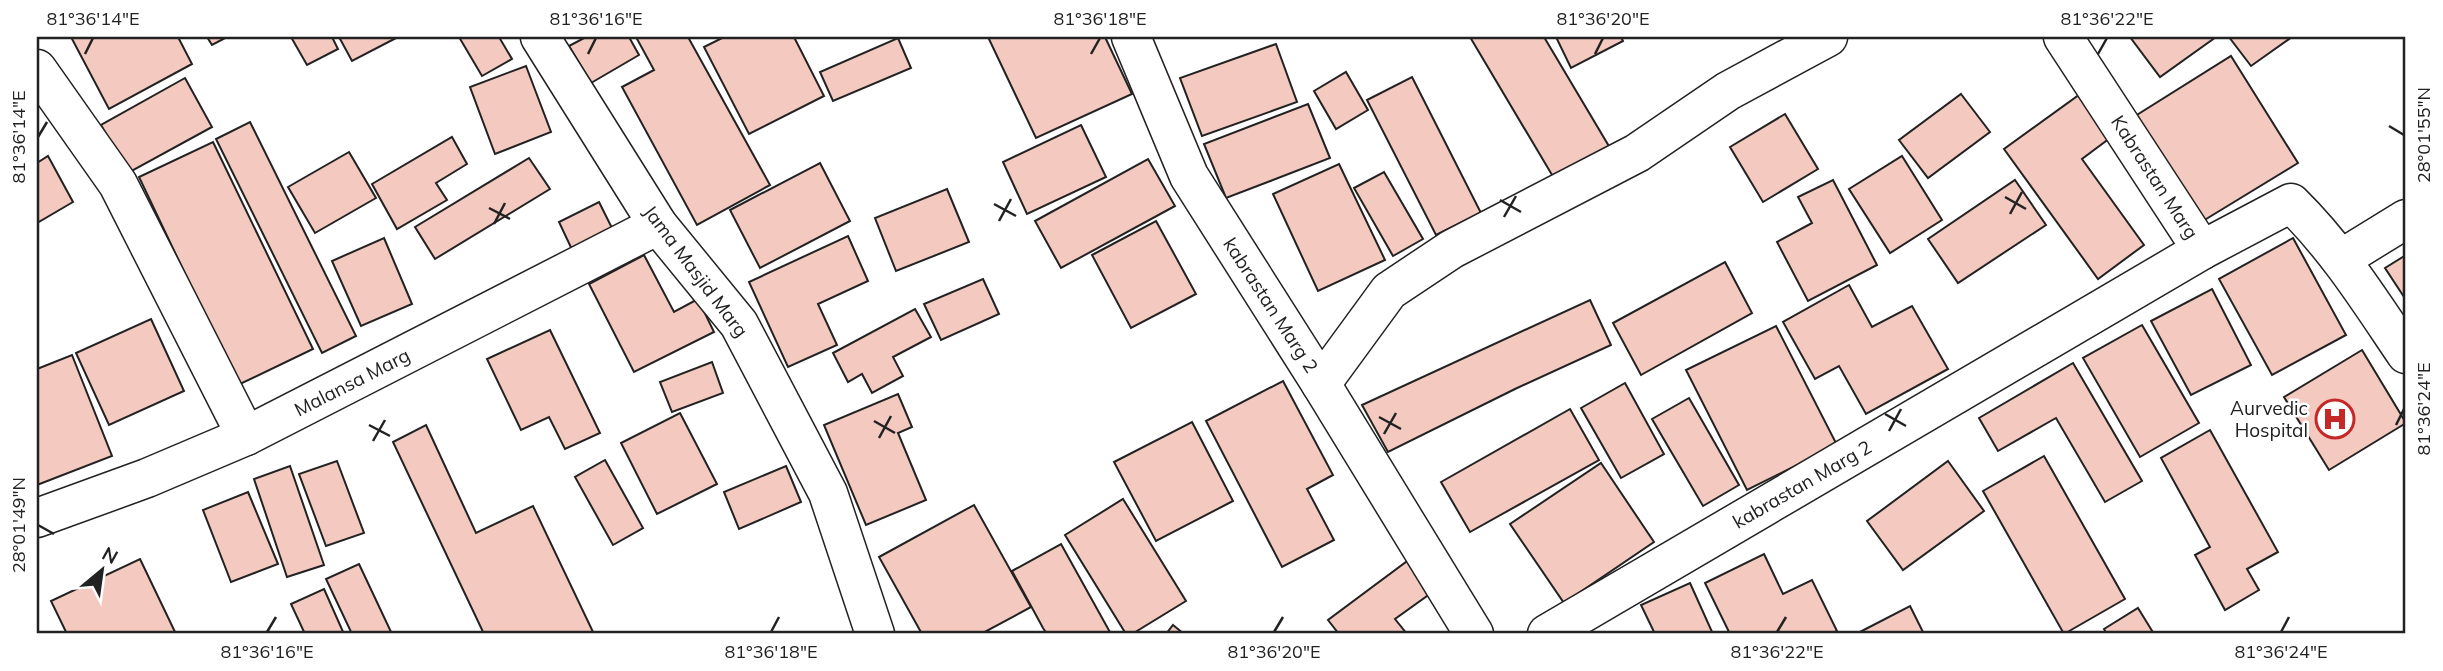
<svg xmlns="http://www.w3.org/2000/svg" width="2443" height="671" font-family="Mulish,sans-serif">
  <style>
    .building { fill: #f3c9c0; stroke: #222; stroke-width: 2 }
    .lines { fill: none; stroke-linecap: round; stroke-linejoin: round }
    .street-casing { stroke: #222; stroke-width: 41 }
    .street { stroke: #fff; stroke-width: 38 }
    .ticks { fill: none; stroke: #222; stroke-width: 2.5 }
    .labels { text-anchor: middle; stroke-width: 5; stroke-linejoin: round; paint-order: stroke }
    .street-label { font-size: 19px; fill: #222; stroke: #fff }
    .poi-label { font-size: 19px; fill: #222; stroke: #fff; text-anchor: end }
    .neatline { fill: none; stroke: #222; stroke-width: 2.5 }
    .ticks-label { font-size: 18px; text-anchor: middle; fill: #222 }
  </style>
  <rect width="100%" height="100%" fill="#fff"/>
  <!-- building -->
  <g class="building">
    <polygon points="71,37 178,37 192,64 109,109"/>
    <polygon points="207,37 227,37 212,45"/>
    <polygon points="291,37 332,37 338,49 307,65"/>
    <polygon points="339,37 398,37 352,61"/>
    <polygon points="459,37 499,37 512,59 482,76"/>
    <polygon points="586,37 629,37 639,55 591,83 569,46"/>
    <polygon points="636,37 688,37 770,185 697,225 622,87 654,70"/>
    <polygon points="724,37 794,37 824,96 749,134 704,47"/>
    <polygon points="988,37 1105,37 1132,94 1036,138"/>
    <polygon points="1470,37 1544,37 1613,153 1558,185"/>
    <polygon points="1556,37 1621,37 1623,41 1571,68"/>
    <polygon points="2130,37 2216,37 2160,77"/>
    <polygon points="2229,37 2292,37 2251,66"/>
    <polygon points="898,38 911,68 833,101 820,72"/>
    <polygon points="1276,44 1297,102 1202,136 1180,78"/>
    <polygon points="2231,56 2298,163 2198,224 2132,118"/>
    <polygon points="526,66 551,132 495,154 470,87"/>
    <polygon points="1346,72 1368,110 1336,129 1314,91"/>
    <polygon points="1412,77 1481,213 1436,235 1367,100"/>
    <polygon points="185,78 212,127 128,173 101,125"/>
    <polygon points="2083,92 2114,135 2082,159 2144,245 2098,279 2004,149"/>
    <polygon points="1961,94 1990,132 1928,178 1899,140"/>
    <polygon points="1308,104 1330,158 1226,198 1204,144"/>
    <polygon points="1785,114 1818,169 1763,202 1730,147"/>
    <polygon points="250,122 356,336 322,353 216,139"/>
    <polygon points="1081,125 1106,177 1027,214 1003,162"/>
    <polygon points="452,137 467,164 436,183 447,200 397,229 372,184"/>
    <polygon points="213,142 313,349 238,385 139,177"/>
    <polygon points="349,152 376,198 315,233 288,187"/>
    <polygon points="48,156 73,202 37,223 37,163"/>
    <polygon points="1902,156 1942,220 1890,253 1849,189"/>
    <polygon points="529,158 550,189 435,259 415,227"/>
    <polygon points="1148,159 1175,206 1061,268 1035,221"/>
    <polygon points="820,163 850,221 760,268 730,210"/>
    <polygon points="1339,164 1385,260 1318,291 1273,194"/>
    <polygon points="1384,172 1423,239 1393,256 1354,188"/>
    <polygon points="1833,180 1877,265 1808,301 1777,242 1812,223 1798,197"/>
    <polygon points="2015,180 2046,225 1958,283 1928,239"/>
    <polygon points="947,189 969,242 896,271 875,218"/>
    <polygon points="599,202 616,236 575,256 559,222"/>
    <polygon points="1156,221 1196,294 1131,328 1092,255"/>
    <polygon points="848,236 868,281 818,304 837,345 788,367 749,282"/>
    <polygon points="384,238 412,304 361,326 332,261"/>
    <polygon points="2293,238 2346,335 2272,375 2219,279"/>
    <polygon points="644,255 674,312 698,299 714,332 634,372 589,284"/>
    <polygon points="2406,255 2406,300 2385,268"/>
    <polygon points="1725,262 1752,313 1641,375 1613,323"/>
    <polygon points="983,279 999,314 941,340 924,304"/>
    <polygon points="1849,285 1872,327 1912,306 1948,369 1866,414 1839,366 1815,379 1783,322"/>
    <polygon points="2212,289 2251,365 2191,395 2151,321"/>
    <polygon points="1590,300 1611,345 1515,389 1388,452 1362,405"/>
    <polygon points="915,309 931,337 893,357 903,376 872,393 862,374 848,382 833,353"/>
    <polygon points="151,319 184,391 109,425 76,353"/>
    <polygon points="2142,325 2199,423 2140,457 2083,358"/>
    <polygon points="1776,326 1837,445 1747,490 1686,370"/>
    <polygon points="550,330 600,433 565,449 549,417 521,430 487,359"/>
    <polygon points="2362,350 2406,423 2329,470 2284,397"/>
    <polygon points="72,355 112,456 37,485 37,369"/>
    <polygon points="712,362 723,393 672,412 660,382"/>
    <polygon points="2073,363 2142,481 2105,502 2056,418 1998,451 1979,418"/>
    <polygon points="1283,381 1333,475 1307,489 1334,540 1282,567 1206,421"/>
    <polygon points="1625,383 1664,454 1621,478 1581,408"/>
    <polygon points="898,394 912,427 898,433 926,500 866,525 824,425"/>
    <polygon points="1689,398 1739,485 1703,506 1652,419"/>
    <polygon points="1570,409 1599,460 1470,532 1441,482"/>
    <polygon points="680,413 717,484 657,514 621,443"/>
    <polygon points="1192,422 1233,501 1156,541 1114,462"/>
    <polygon points="426,425 476,533 533,506 594,634 484,634 393,442"/>
    <polygon points="2210,430 2278,552 2247,569 2259,590 2225,610 2195,555 2210,547 2161,458"/>
    <polygon points="2044,456 2125,599 2064,634 1983,491"/>
    <polygon points="605,460 643,528 613,545 575,477"/>
    <polygon points="337,461 364,533 326,546 299,474"/>
    <polygon points="1948,461 1984,511 1903,570 1867,521"/>
    <polygon points="1601,463 1654,542 1564,603 1510,524"/>
    <polygon points="290,466 324,565 287,577 254,479"/>
    <polygon points="786,466 801,502 739,529 724,492"/>
    <polygon points="248,492 278,564 231,582 203,510"/>
    <polygon points="1123,499 1186,601 1132,634 1126,634 1065,535"/>
    <polygon points="974,505 1031,607 981,634 922,634 879,557"/>
    <polygon points="1061,544 1111,634 1047,634 1043,628 1012,571"/>
    <polygon points="1764,554 1783,594 1812,580 1837,631 1830,634 1730,634 1705,583"/>
    <polygon points="140,559 176,634 67,634 51,601"/>
    <polygon points="1410,559 1434,591 1395,619 1407,634 1339,634 1328,620"/>
    <polygon points="359,564 392,634 352,634 326,579"/>
    <polygon points="1690,583 1713,634 1655,634 1641,605"/>
    <polygon points="324,589 344,634 305,634 291,604"/>
    <polygon points="1910,606 1924,634 1856,634"/>
    <polygon points="2138,608 2154,634 2107,634 2104,629"/>
    <polygon points="1173,625 1184,634 1166,634"/>
  </g>
  <g class="lines">
    <defs>
      <g id="street">
        <polyline points="540,37 658,225 739,324 828,493 875,634"/>
        <polyline points="1131,37 1189,176 1321,384 1474,634"/>
        <path d="M 2063,37 L 2202,250 L 2291,203 C 2337,248 2370,301 2406,354"/>
        <polyline points="37,69 118,184 246,436"/>
        <polyline points="2341,259 2406,219"/>
        <polyline points="1321,384 1389,291 1452,249 1637,153 1728,91 1828,37"/>
        <polyline points="37,518 147,478 246,436 658,225"/>
        <polyline points="1547,634 2202,250"/>
      </g>
    </defs>
    <!-- street casing -->
    <use href="#street" class="street-casing"/>
    <!-- street -->
    <use href="#street" class="street"/>
  </g>
  <!-- ticks -->
  <path class="ticks" d="M 85,54 L 93,38M 588,54 L 596,38M 1091,54 L 1100,38M 1595,54 L 1603,38M 2098,54 L 2107,38M 2389,126 L 2404,135M 38,137 L 47,122M 2005,197 L 2026,209M 1500,200 L 1521,212M 994,204 L 1016,216M 489,208 L 510,219M 2010,214 L 2022,192M 1504,217 L 1516,196M 999,221 L 1011,199M 494,224 L 505,203M 1885,414 L 1906,426M 1379,417 L 1401,429M 874,421 L 895,433M 369,425 L 390,436M 2396,425 L 2404,409M 1889,431 L 1901,409M 1384,434 L 1396,413M 879,438 L 891,416M 373,441 L 385,420M 38,525 L 54,534M 267,632 L 276,617M 771,632 L 779,617M 1274,632 L 1283,617M 1777,632 L 1786,617M 2281,632 L 2289,617"/>
  <!-- icons -->
  <defs>
    <symbol id="hospital-ring" viewBox="-11 -11 22 22"><circle r="9.5" fill="#fff" stroke="#c62828" stroke-width="1.5"/><path d="M-5-5h3v3.5h4V-5h3V5h-3V1.5h-4V5h-3Z" fill="#c62828"/></symbol>
  </defs>
  <g fill-rule="evenodd">
    <use href="#hospital-ring" x="2313" y="397" width="44" height="44"/>
  </g>
  <g class="labels">
    <!-- street labels -->
    <g class="street-label">
      <text transform="translate(2155 177) rotate(57)" y="7">Kabrastan Marg</text>
      <text transform="translate(696 271) rotate(53)" y="7">Jama Masjid Marg</text>
      <text transform="translate(1271 305) rotate(57)" y="7">kabrastan Marg 2</text>
      <text transform="translate(352 382) rotate(-27)" y="7">Malansa Marg</text>
      <text transform="translate(1802 484) rotate(-30)" y="7">kabrastan Marg 2</text>
    </g>
    <!-- poi labels -->
    <g class="poi-label">
      <text x="2308" y="415">Aurvedic<tspan x="2308" dy="22">Hospital</tspan></text>
    </g>
  </g>
  <!-- border -->
  <rect width="2443" height="671" fill="none" stroke="#ffffff" stroke-width="77"/>
  <!-- north arrow -->
  <g transform="translate(102 570) rotate(29)" stroke="#ffffff" stroke-width="5" paint-order="stroke">
  <path d="M0-5L12 26L0 18L-12 26Z" fill="#222222"/>
  <text y="-10" font-size="19" font-weight="bold" text-anchor="middle" fill="#222222">N</text>
  </g>
  <rect x="38" y="38" width="2366" height="594" class="neatline"/>
  <g class="ticks-label">
    <text x="93" y="25">81°36'14"E</text>
    <text x="596" y="25">81°36'16"E</text>
    <text x="1100" y="25">81°36'18"E</text>
    <text x="1603" y="25">81°36'20"E</text>
    <text x="2107" y="25">81°36'22"E</text>
    <text transform="translate(2424 135) rotate(-90)" y="6">28°01'55"N</text>
    <text transform="translate(19 137) rotate(-90)" y="6">81°36'14"E</text>
    <text transform="translate(2424 409) rotate(-90)" y="6">81°36'24"E</text>
    <text transform="translate(19 525) rotate(-90)" y="6">28°01'49"N</text>
    <text x="267" y="658">81°36'16"E</text>
    <text x="771" y="658">81°36'18"E</text>
    <text x="1274" y="658">81°36'20"E</text>
    <text x="1777" y="658">81°36'22"E</text>
    <text x="2281" y="658">81°36'24"E</text>
  </g>
</svg>
